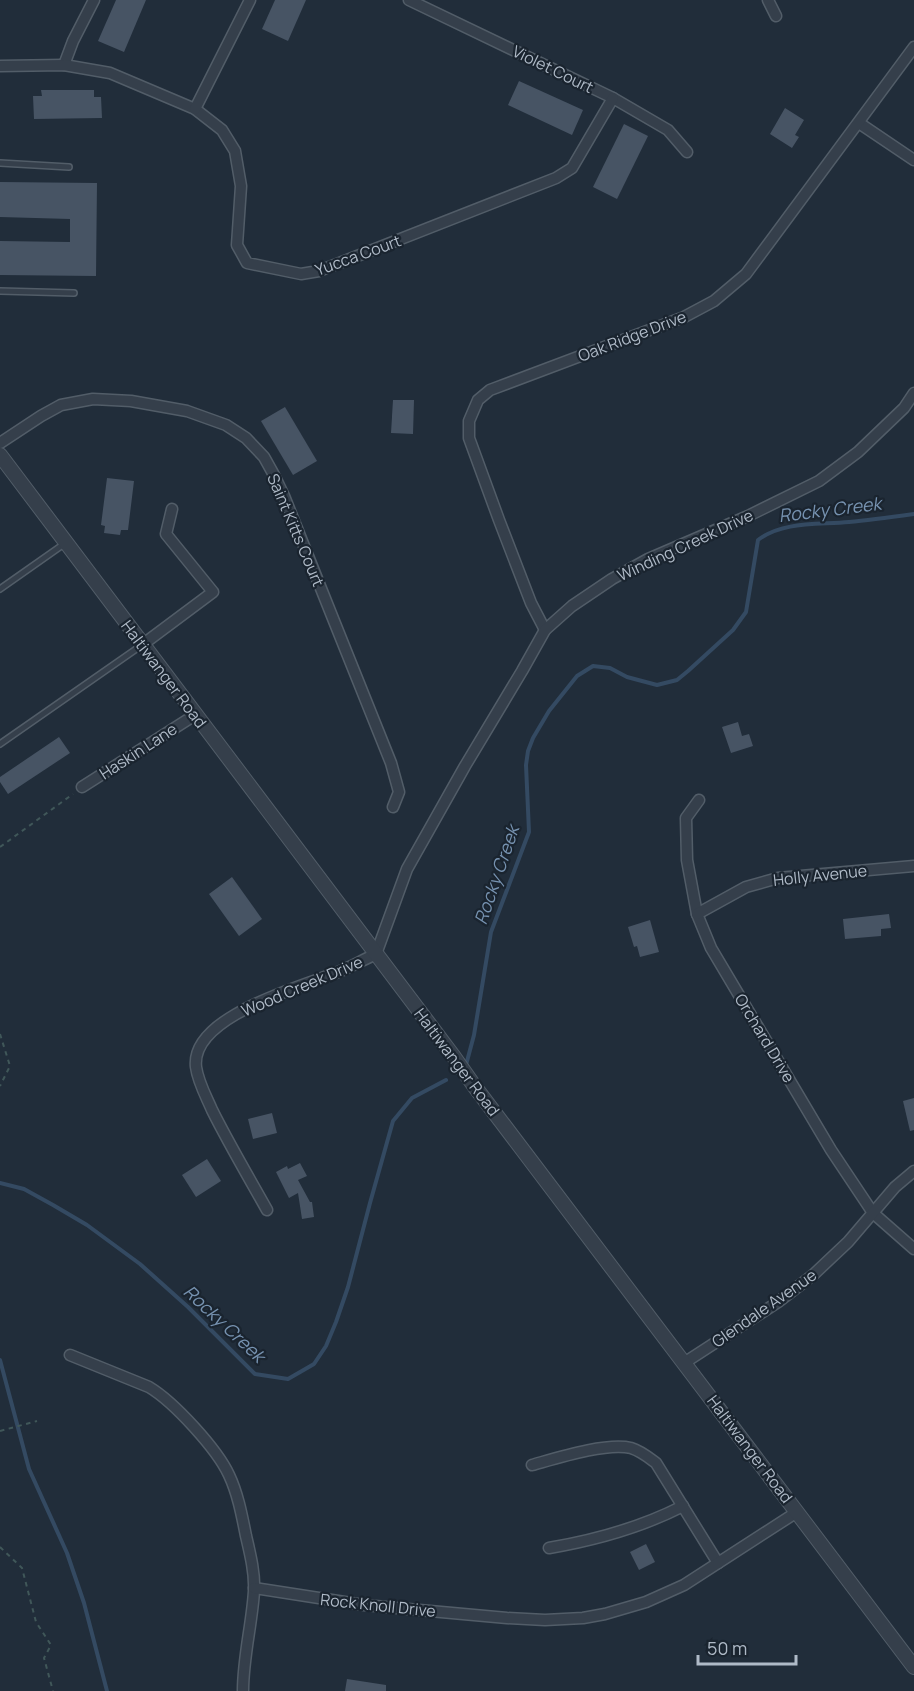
<svg xmlns="http://www.w3.org/2000/svg" width="914" height="1691" font-family="Manrope,sans-serif">
  <style>
    .lines { fill: none; stroke-linecap: round; stroke-linejoin: round }
    .stream { stroke: #344a62; stroke-width: 4 }
    .building { fill: #475464 }
    .service-casing { stroke: #525d68; stroke-width: 8 }
    .minor-casing { stroke: #525d68; stroke-width: 13 }
    .tertiary-casing { stroke: #525d68; stroke-width: 16 }
    .path { stroke: #405759; stroke-width: 2; stroke-dasharray: 4.5 4.5; stroke-linecap: butt }
    .service { stroke: #353f4b; stroke-width: 5 }
    .minor { stroke: #353f4b; stroke-width: 10 }
    .tertiary { stroke: #353f4b; stroke-width: 14 }
    .labels { text-anchor: middle; stroke-width: 4.5; stroke-linejoin: round; paint-order: stroke }
    .street-label { font-size: 16px; fill: #afbac7; stroke: #1a242f }
    .water-label { font-size: 18px; font-style: italic; fill: #7692b0; stroke: #1a242f }
  </style>
  <rect width="100%" height="100%" fill="#212d3a"/>
  <g class="lines">
    <!-- stream -->
    <g class="stream">
      <path d="M 466,1065 L 474,1035 L 491,932 L 529,832 L 526,765 L 528,751 L 533,738 L 549,711 L 577,676 L 593,666 L 610,668 L 627,677 L 657,685 L 677,680 L 688,671 L 733,630 L 746,612 L 758,540 C 783,521 818,525 849,522 C 870,520 892,517 914,514"/>
      <polyline points="0,1183 24,1189 53,1205 87,1225 140,1264 188,1307 255,1374 288,1379 314,1364 326,1346 336,1322 348,1287 370,1203 393,1121 412,1098 446,1080"/>
      <polyline points="0,1360 29,1469 67,1553 84,1603 107,1691"/>
    </g>
  </g>
  <!-- building -->
  <g class="building">
    <polygon points="116,0 146,0 124,52 98,41"/>
    <polygon points="275,0 306,0 288,41 262,29"/>
    <polygon points="519,81 583,110 572,135 508,105"/>
    <polygon points="41,90 94,90 94,97 101,97 102,118 34,119 33,96 42,96"/>
    <polygon points="785,108 804,120 795,135 799,137 792,148 770,134"/>
    <polygon points="624,124 648,136 617,199 593,187"/>
    <polygon points="0,182 97,183 96,276 0,275 0,241 70,242 70,219 0,217"/>
    <polygon points="393,400 414,400 413,434 391,433"/>
    <polygon points="285,407 317,461 293,475 261,421"/>
    <polygon points="107,478 134,481 128,530 121,530 120,535 104,533 105,526 101,525"/>
    <polygon points="738,722 742,736 749,734 753,746 731,753 722,727"/>
    <polygon points="59,737 70,753 8,794 0,782 0,777"/>
    <polygon points="232,877 262,919 239,936 209,894"/>
    <polygon points="889,914 891,928 881,929 881,936 845,939 843,919"/>
    <polygon points="650,920 659,952 640,957 637,946 634,947 628,927"/>
    <polygon points="914,1098 914,1130 910,1131 903,1101"/>
    <polygon points="272,1113 277,1133 253,1139 248,1119"/>
    <polygon points="207,1159 221,1181 196,1197 182,1175"/>
    <polygon points="300,1163 307,1176 298,1180 310,1202 312,1202 314,1217 302,1219 298,1193 289,1198 276,1172 287,1166 288,1169"/>
    <polygon points="646,1544 655,1562 639,1570 630,1552"/>
    <polygon points="347,1679 386,1685 386,1691 345,1691"/>
  </g>
  <g class="lines">
    <defs>
      <g id="service">
        <polyline points="0,163 69,167"/>
        <polyline points="0,291 74,293"/>
        <polyline points="0,589 64,544"/>
        <polyline points="0,744 142,645"/>
      </g>
      <g id="minor">
        <polyline points="409,0 613,98 668,130 687,152"/>
        <polyline points="768,0 776,16"/>
        <polyline points="64,65 73,41 94,0"/>
        <polyline points="0,66 64,65 110,73 195,109 222,130 235,151 241,186 237,245 247,263 301,274 319,271 556,178 572,168 613,98"/>
        <polyline points="195,109 250,0"/>
        <polyline points="859,123 914,160"/>
        <polyline points="0,443 41,416 61,405 93,399 131,401 187,411 226,425 246,438 264,457 274,475 284,496 334,621 391,763 399,792 393,807"/>
        <polyline points="545,630 531,603 499,520 469,438 469,421 478,400 490,390 684,317 714,301 746,274 914,47"/>
        <polyline points="142,645 213,592 166,534 172,509"/>
        <polyline points="82,787 195,715"/>
        <polyline points="699,800 686,818 687,860 697,914 711,948 831,1150 873,1213 914,1249"/>
        <polyline points="697,914 746,887 778,878 914,866"/>
        <path d="M 267,1210 C 248,1176 229,1144 212,1110 C 206,1096 198,1082 196,1067 C 190,1015 306,986 343,970 C 354,965 365,959 376,954 L 407,869 L 465,766 L 522,671 L 545,630 L 572,606 L 612,579 L 648,559 L 748,516 L 819,481 L 858,452 L 904,408 L 914,393"/>
        <path d="M 70,1355 L 149,1387 C 174,1402 217,1449 229,1475 C 238,1494 242,1516 246,1536 C 250,1553 255,1573 254,1591 C 252,1624 243,1657 243,1691"/>
        <polyline points="684,1363 778,1302 813,1275 848,1242 895,1187 914,1171"/>
        <path d="M 532,1465 C 557,1458 607,1442 631,1448 C 641,1451 648,1457 656,1463 L 718,1563"/>
        <path d="M 549,1548 C 596,1540 640,1528 683,1506"/>
        <polyline points="254,1588 364,1605 507,1618 545,1620 583,1618 605,1614 646,1602 684,1585 797,1512"/>
      </g>
      <polyline id="tertiary" points="0,455 454,1057 475,1087 914,1667"/>
    </defs>
    <!-- service casing -->
    <use href="#service" class="service-casing"/>
    <!-- minor casing -->
    <use href="#minor" class="minor-casing"/>
    <!-- tertiary casing -->
    <use href="#tertiary" class="tertiary-casing"/>
    <!-- path -->
    <g class="path">
      <polyline points="0,847 73,794"/>
      <polyline points="0,1034 10,1066 0,1086"/>
      <polyline points="0,1431 37,1421"/>
      <polyline points="0,1547 22,1568 36,1622 51,1645 44,1658 53,1691"/>
    </g>
    <!-- service -->
    <use href="#service" class="service"/>
    <!-- minor -->
    <use href="#minor" class="minor"/>
    <!-- tertiary -->
    <use href="#tertiary" class="tertiary"/>
  </g>
  <g class="labels">
    <!-- street labels -->
    <g class="street-label">
      <text transform="translate(553 69) rotate(26)" y="6">Violet Court</text>
      <text transform="translate(358 255) rotate(-20)" y="6">Yucca Court</text>
      <text transform="translate(632 336) rotate(-21)" y="6">Oak Ridge Drive</text>
      <text transform="translate(296 530) rotate(67)" y="6">Saint Kitts Court</text>
      <text transform="translate(685 545) rotate(-25)" y="6">Winding Creek Drive</text>
      <text transform="translate(164 674) rotate(53)" y="6">Haltiwanger Road</text>
      <text transform="translate(138 751) rotate(-33)" y="6">Haskin Lane</text>
      <text transform="translate(820 875) rotate(-6)" y="6">Holly Avenue</text>
      <text transform="translate(302 986) rotate(-23)" y="6">Wood Creek Drive</text>
      <text transform="translate(765 1038) rotate(59)" y="6">Orchard Drive</text>
      <text transform="translate(457 1062) rotate(53)" y="6">Haltiwanger Road</text>
      <text transform="translate(764 1308) rotate(-35)" y="6">Glendale Avenue</text>
      <text transform="translate(750 1449) rotate(53)" y="6">Haltiwanger Road</text>
      <text transform="translate(378 1605) rotate(6)" y="6">Rock Knoll Drive</text>
    </g>
    <!-- water labels -->
    <g class="water-label">
      <text transform="translate(830 510) rotate(-7)" y="6">Rocky Creek</text>
      <text transform="translate(497 875) rotate(-71)" y="6">Rocky Creek</text>
      <text transform="translate(224 1324) rotate(43)" y="6">Rocky Creek</text>
    </g>
  </g>
  <!-- scale -->
  <path d="M698 1655v9h98v-9" fill="none" stroke="#afbac7" stroke-width="3"/>
  <text x="707" y="1655" font-size="18" fill="#afbac7" stroke="#1a242f" stroke-width="4.5" paint-order="stroke">50 m</text>
</svg>
